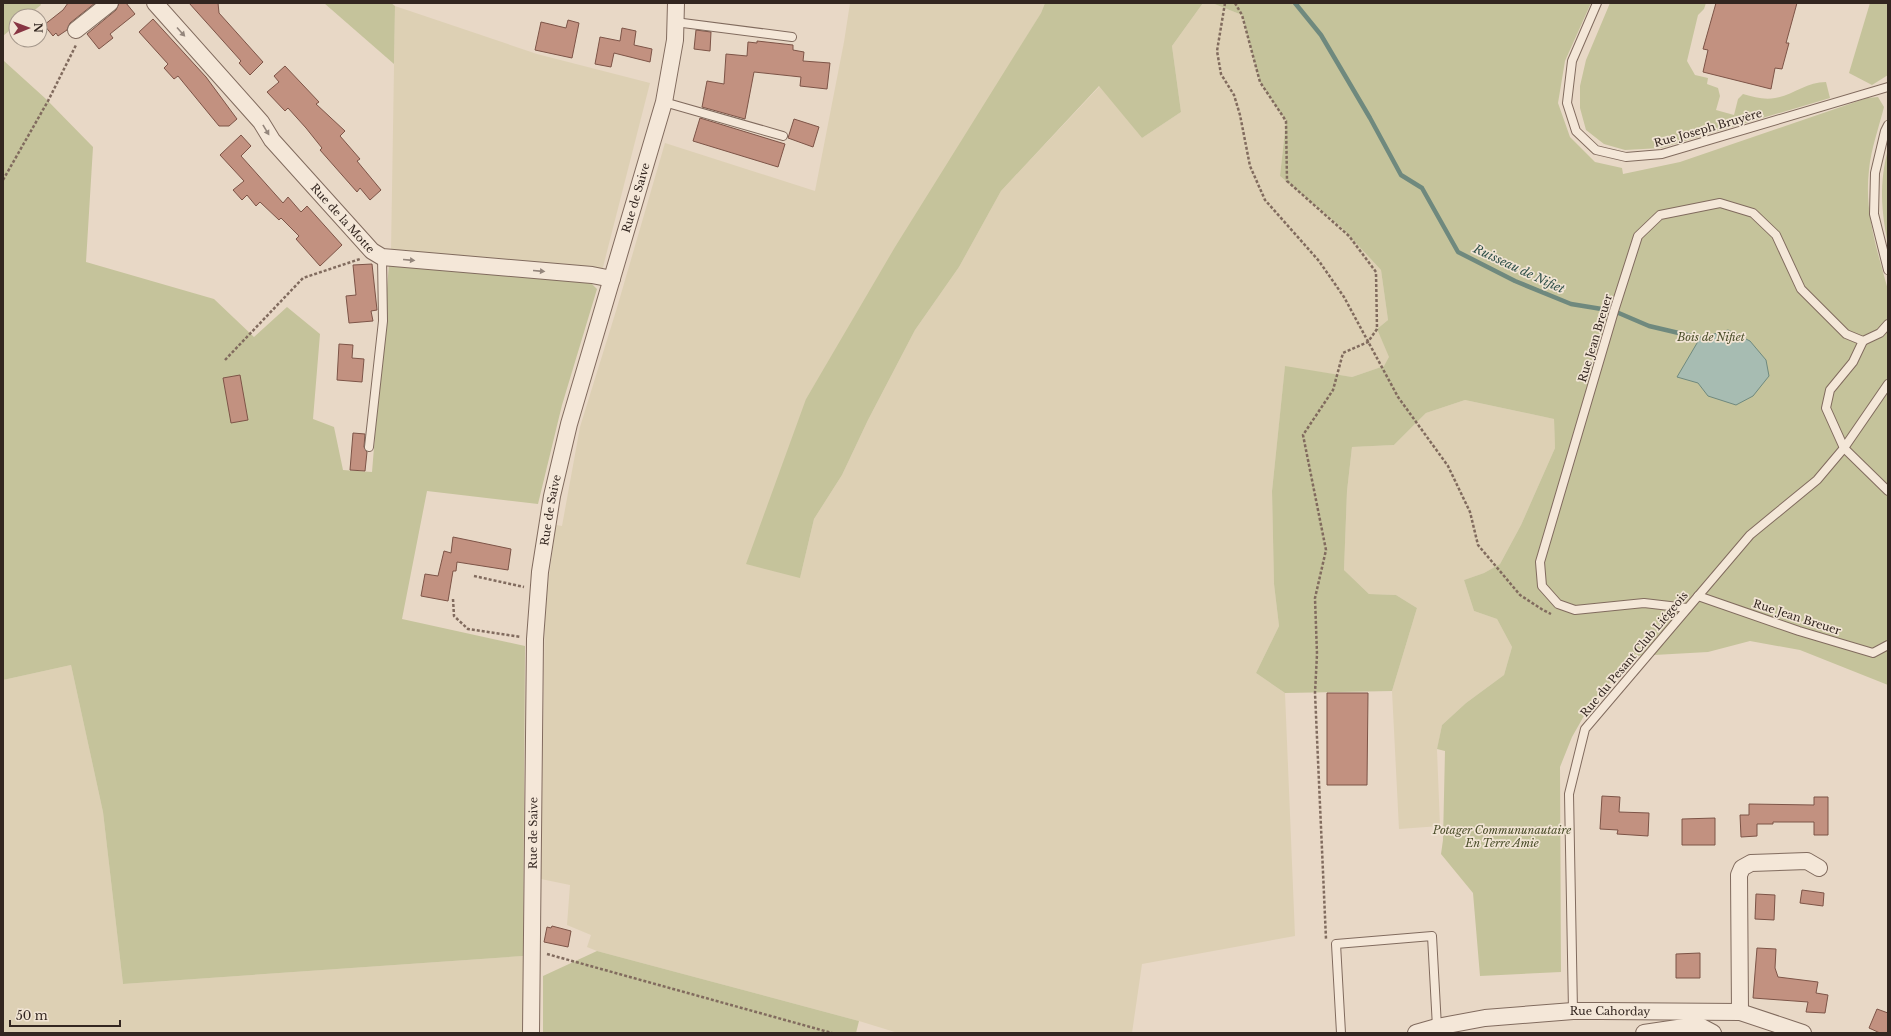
<svg xmlns="http://www.w3.org/2000/svg" width="1891" height="1036" font-family="'Libre Baskerville',serif">
  <style>
    .farmland { fill: #ddd0b4 }
    .green { fill: #c5c39b }
    .water { fill: #a7bcb2; stroke: #6f897e }
    .lines { fill: none; stroke-linecap: round; stroke-linejoin: round }
    .stream { stroke: #6f897e; stroke-width: 4.5 }
    .building { fill: #c29180; stroke: #7d5447 }
    .lane-casing { stroke: #816b5e; stroke-width: 10 }
    .street-casing { stroke: #816b5e; stroke-width: 18 }
    .path { stroke: #816b5e; stroke-width: 2.5; stroke-dasharray: 3 2; stroke-linecap: butt }
    .lane { stroke: #f4e7d8; stroke-width: 8 }
    .street { stroke: #f4e7d8; stroke-width: 16 }
    .oneway { fill: #94867c }
    .labels { text-anchor: middle; stroke-width: 3.5; stroke-linejoin: round; paint-order: stroke }
    .street-label { font-size: 11px; fill: #332620; stroke: #f1e4d4 }
    .park-label { font-size: 11px; font-style: italic; fill: #4a4d29; stroke: #f1e4d4 }
    .water-label { font-size: 12px; font-style: italic; fill: #31514a; stroke: #f1e4d4 }
  </style>
  <rect width="100%" height="100%" fill="#e8d8c6"/>
  <!-- farmland -->
  <g class="farmland">
    <polygon points="850,3 1045,3 1041,13 806,399 800,578 814,519 842,475 868,420 915,330 959,267 1001,191 1100,86 1142,138 1181,112 1172,46 1203,3 1212,3 1242,15 1260,82 1286,121 1280,176 1341,227 1381,270 1388,320 1377,329 1390,358 1384,366 1352,377 1285,367 1272,491 1274,584 1279,626 1256,673 1285,693 1295,936 1142,964 1132,1033 898,1033 859,1021 597,951 587,947 591,935 567,925 570,885 541,879 545,605 556,525 562,526 580,427 616,311 665,143 815,191 844,42"/>
    <polygon points="395,6 537,54 650,83 602,271 391,252"/>
    <polygon points="1465,400 1554,419 1555,448 1521,525 1500,564 1484,573 1464,580 1474,611 1497,619 1512,647 1504,675 1466,703 1442,725 1437,750 1440,826 1399,829 1392,691 1417,608 1396,595 1369,594 1344,570 1347,491 1352,447 1394,445 1426,413"/>
    <polygon points="71,665 103,812 123,984 523,956 523,1033 3,1033 3,680"/>
  </g>
  <!-- green -->
  <g class="green">
    <polygon points="3,3 40,3 41,5 27,16 16,16 16,25 3,36"/>
    <polygon points="324,3 391,3 395,6 394,64"/>
    <polygon points="1045,3 1203,3 1172,46 1181,112 1142,138 1099,86 1001,191 959,267 915,330 868,420 842,475 814,519 800,578 746,564 806,399 895,247 1041,13"/>
    <path d="M 1212,3 L 1591,3 L 1565,61 L 1558,103 L 1570,137 L 1595,162 L 1622,168 L 1623,174 L 1680,162 L 1867,98 L 1878,97 L 1884,107 C 1879,127 1871,149 1869,170 C 1864,211 1877,250 1888,290 L 1888,685 L 1800,650 L 1750,641 L 1708,652 L 1636,656 L 1593,700 L 1572,737 L 1560,767 L 1561,972 L 1480,976 L 1473,893 L 1441,854 L 1443,840 L 1445,751 L 1437,749 L 1442,725 L 1466,703 L 1504,675 L 1512,647 L 1497,619 L 1474,611 L 1464,580 L 1484,573 L 1500,564 L 1521,525 L 1555,448 L 1554,419 L 1465,400 L 1426,413 L 1394,445 L 1352,447 L 1347,491 L 1344,570 L 1369,594 L 1396,595 L 1417,608 L 1392,691 L 1285,693 L 1256,673 L 1279,626 L 1274,584 L 1272,491 L 1285,366 L 1352,377 L 1384,366 L 1389,357 L 1377,329 L 1388,320 L 1381,270 L 1341,227 L 1280,176 L 1286,121 L 1260,82 L 1242,15 Z"/>
    <path d="M 1610,3 L 1706,3 L 1704,9 L 1698,15 L 1687,61 L 1695,75 L 1708,78 L 1707,84 L 1718,88 L 1720,96 L 1716,110 L 1734,115 L 1738,99 L 1743,94 C 1754,97 1764,100 1775,98 C 1793,95 1807,82 1826,82 L 1830,98 L 1661,148 L 1625,150 L 1604,144 L 1586,130 L 1580,108 L 1580,86 L 1586,60 Z"/>
    <polygon points="1870,3 1888,3 1888,75 1872,85 1849,73"/>
    <polygon points="4,61 46,99 93,147 86,262 214,299 254,337 287,307 320,334 313,419 334,427 343,470 372,472 389,264 591,283 597,289 562,405 538,504 427,491 402,619 525,646 523,956 123,984 103,812 71,665 3,680 3,62"/>
    <path d="M 1888,149 L 1888,245 C 1881,209 1879,184 1888,149 Z"/>
    <polygon points="597,951 859,1021 856,1033 543,1033 543,976"/>
  </g>
  <!-- water -->
  <polygon class="water" points="1728,330 1750,341 1766,360 1769,376 1753,396 1736,405 1708,396 1698,383 1677,377 1700,338"/>
  <g class="lines">
    <!-- stream -->
    <polyline class="stream" points="1295,3 1321,35 1370,118 1401,175 1422,188 1458,252 1515,281 1571,304 1614,311 1649,326 1700,338"/>
  </g>
  <!-- building -->
  <g class="building">
    <polygon points="68,3 95,3 70,23 67,30 58,36 56,33 53,36 44,25 63,10"/>
    <polygon points="119,3 126,3 135,14 110,34 113,38 99,49 87,34 116,10"/>
    <polygon points="189,3 218,3 219,13 263,62 250,75 239,63 241,61"/>
    <polygon points="1716,3 1797,3 1786,43 1789,43 1782,69 1775,68 1771,89 1703,72 1708,50 1703,49"/>
    <polygon points="153,19 206,77 237,119 229,126 219,126 178,76 174,79 164,68 168,64 139,32"/>
    <polygon points="568,20 579,23 572,58 535,50 541,22 566,28"/>
    <polygon points="622,28 636,31 634,45 652,49 650,62 614,53 611,67 595,64 600,37 620,41"/>
    <polygon points="696,30 711,32 710,51 694,49"/>
    <polygon points="757,41 793,45 793,50 804,52 803,61 830,63 827,89 800,86 801,77 754,72 745,119 702,107 707,81 724,84 726,54 747,56 748,42 757,43"/>
    <polygon points="285,66 319,102 316,104 345,131 340,136 360,159 357,161 381,190 370,200 360,188 357,192 320,150 322,148 306,128 288,108 285,111 267,92 279,82 274,76"/>
    <polygon points="700,118 785,144 778,167 693,141"/>
    <polygon points="794,119 819,127 813,147 788,138"/>
    <polygon points="241,135 251,146 241,156 283,203 288,197 301,212 307,206 342,245 320,266 296,239 299,236 281,218 279,220 260,202 256,206 247,195 242,200 233,190 244,181 220,155"/>
    <polygon points="372,264 377,310 371,311 373,321 349,323 346,296 356,295 353,265"/>
    <polygon points="339,344 353,345 352,358 364,359 362,382 337,380"/>
    <polygon points="240,375 248,420 231,423 223,378"/>
    <polygon points="353,433 365,434 364,447 367,452 365,471 350,470"/>
    <polygon points="453,537 511,549 508,570 457,562 456,571 453,571 448,601 421,596 425,574 438,576 444,551 451,553"/>
    <polygon points="1327,693 1368,693 1367,785 1327,785"/>
    <polygon points="1602,796 1620,797 1619,812 1649,813 1648,836 1617,834 1618,830 1600,829"/>
    <polygon points="1814,797 1828,797 1828,835 1814,835 1814,822 1773,822 1773,824 1757,824 1757,836 1741,837 1740,815 1749,815 1749,804 1814,805"/>
    <polygon points="1715,818 1715,845 1682,845 1682,819"/>
    <polygon points="1802,890 1824,893 1823,906 1800,903"/>
    <polygon points="1756,894 1775,895 1774,920 1755,919"/>
    <polygon points="552,926 571,931 568,947 544,942 547,927 551,928"/>
    <polygon points="1757,948 1776,949 1775,968 1778,977 1818,982 1816,993 1828,995 1825,1013 1806,1012 1808,1002 1753,998"/>
    <polygon points="1700,953 1700,978 1676,978 1676,954"/>
    <polygon points="1877,1009 1888,1013 1888,1033 1880,1033 1869,1028"/>
  </g>
  <g class="lines">
    <defs>
      <g id="lane">
        <polyline points="1597,3 1572,61 1567,103 1576,131 1596,150 1626,157 1662,154 1888,87"/>
        <polyline points="675,22 792,37"/>
        <polyline points="664,102 783,136"/>
        <polyline points="1888,125 1885,131 1875,173 1874,214 1888,270"/>
        <polyline points="1863,341 1853,362 1830,390 1826,408 1844,448 1888,491"/>
        <polyline points="369,447 383,321 382,257"/>
        <polyline points="1698,596 1799,631 1873,653 1888,645"/>
        <polyline points="1687,608 1644,603 1575,610 1558,604 1542,586 1540,562 1614,311 1638,236 1660,215 1720,203 1753,213 1776,235 1801,289 1846,334 1863,341 1880,333 1888,324"/>
        <polyline points="1573,1011 1569,794 1585,729 1750,535 1817,480 1844,448 1888,384"/>
        <polyline points="1341,1033 1336,944 1432,936 1437,1027"/>
      </g>
      <g id="street">
        <path id="s1" d="M 155,3 L 261,122 L 272,140 L 372,251 L 382,257 L 592,275 L 612,279"/>
        <polyline points="76,30 110,3"/>
        <polyline points="1740,1012 1739,875 1742,868 1751,863 1807,861 1819,868"/>
        <path id="s2" d="M 531,1033 L 535,639 L 540,572 L 552,496 L 569,424 L 664,102 L 675,40 L 676,3"/>
        <path id="s3" d="M 1416,1033 L 1437,1027 L 1485,1018 L 1573,1011 L 1600,1011 L 1740,1012 L 1803,1033"/>
        <polyline points="1644,1033 1698,1025 1713,1033"/>
      </g>
    </defs>
    <!-- lane casing -->
    <use href="#lane" class="lane-casing"/>
    <!-- street casing -->
    <use href="#street" class="street-casing"/>
    <!-- path -->
    <g class="path">
      <polyline points="1225,3 1217,51 1221,74 1234,95 1240,115 1250,166 1265,200 1319,261 1344,297 1398,397 1448,466 1470,512 1478,545 1520,595 1543,610 1551,614"/>
      <polyline points="1235,3 1242,15 1260,82 1286,121 1287,181 1349,236 1376,272 1377,329 1368,342 1343,353 1333,390 1303,435 1326,550 1315,598 1317,654 1315,693 1326,939"/>
      <polyline points="3,180 48,101 76,45"/>
      <polyline points="225,360 303,278 360,259"/>
      <polyline points="474,576 524,587"/>
      <polyline points="453,599 454,616 468,629 521,637"/>
      <polyline points="547,954 832,1033"/>
    </g>
    <!-- lane -->
    <use href="#lane" class="lane"/>
    <!-- street -->
    <use href="#street" class="street"/>
  </g>
  <!-- one-way arrows -->
  <defs><path id="oneway-solid" d="M-6-.8H1V-3.2L6.5 0L1 3.2V.8H-6Z"/></defs>
  <g class="oneway">
    <use href="#oneway-solid" transform="translate(181 32) rotate(48)"/>
    <use href="#oneway-solid" transform="translate(266 130) rotate(59)"/>
    <use href="#oneway-solid" transform="translate(409 260) rotate(5)"/>
    <use href="#oneway-solid" transform="translate(539 271) rotate(5)"/>
  </g>
  <g class="labels">
    <!-- street labels -->
    <g class="street-label">
      <text transform="translate(1708 128) rotate(-16)" y="4">Rue Joseph Bruyère</text>
      <text dy="4" stroke="none"><textPath href="#s2" startOffset="848">Rue de Saive</textPath></text>
      <text dy="4" stroke="none"><textPath href="#s1" startOffset="286">Rue de la Motte</textPath></text>
      <text transform="translate(1595 338) rotate(-73)" y="4">Rue Jean Breuer</text>
      <text dy="4" stroke="none"><textPath href="#s2" startOffset="524">Rue de Saive</textPath></text>
      <text transform="translate(1797 617) rotate(18)" y="4">Rue Jean Breuer</text>
      <text transform="translate(1634 654) rotate(-50)" y="4">Rue du Pesant Club Liégeois</text>
      <text dy="4" stroke="none"><textPath href="#s2" startOffset="200">Rue de Saive</textPath></text>
      <text dy="4" stroke="none"><textPath href="#s3" startOffset="196">Rue Cahorday</textPath></text>
    </g>
    <!-- park labels -->
    <g class="park-label">
      <text x="1711" y="341">Bois de Nifiet</text>
      <text x="1502" y="834">Potager Commununautaire<tspan x="1502" dy="13">En Terre Amie</tspan></text>
    </g>
    <!-- water labels -->
    <g class="water-label">
      <text transform="translate(1519 269) rotate(25)" y="4">Ruisseau de Nifiet</text>
    </g>
  </g>
  <!-- border -->
  <rect width="1891" height="1036" fill="none" stroke="#332620" stroke-width="8"/>
  <!-- north arrow -->
  <g transform="translate(28 28) rotate(89)"><circle r="19" fill="#f1e4d4" stroke="#a5988c"/>
  <path d="M0-3L7 15L0 10L-7 15Z" fill="#883543"/>
  <text y="-6" font-size="11" font-weight="bold" text-anchor="middle" fill="#332620">N</text>
  </g>
  <!-- scale -->
  <path d="M10 1020v6h110v-6" fill="none" stroke="#332620" stroke-width="2"/>
  <text x="16" y="1020" font-size="12" fill="#332620" stroke="#f1e4d4" stroke-width="3" paint-order="stroke">50 m</text>
</svg>
